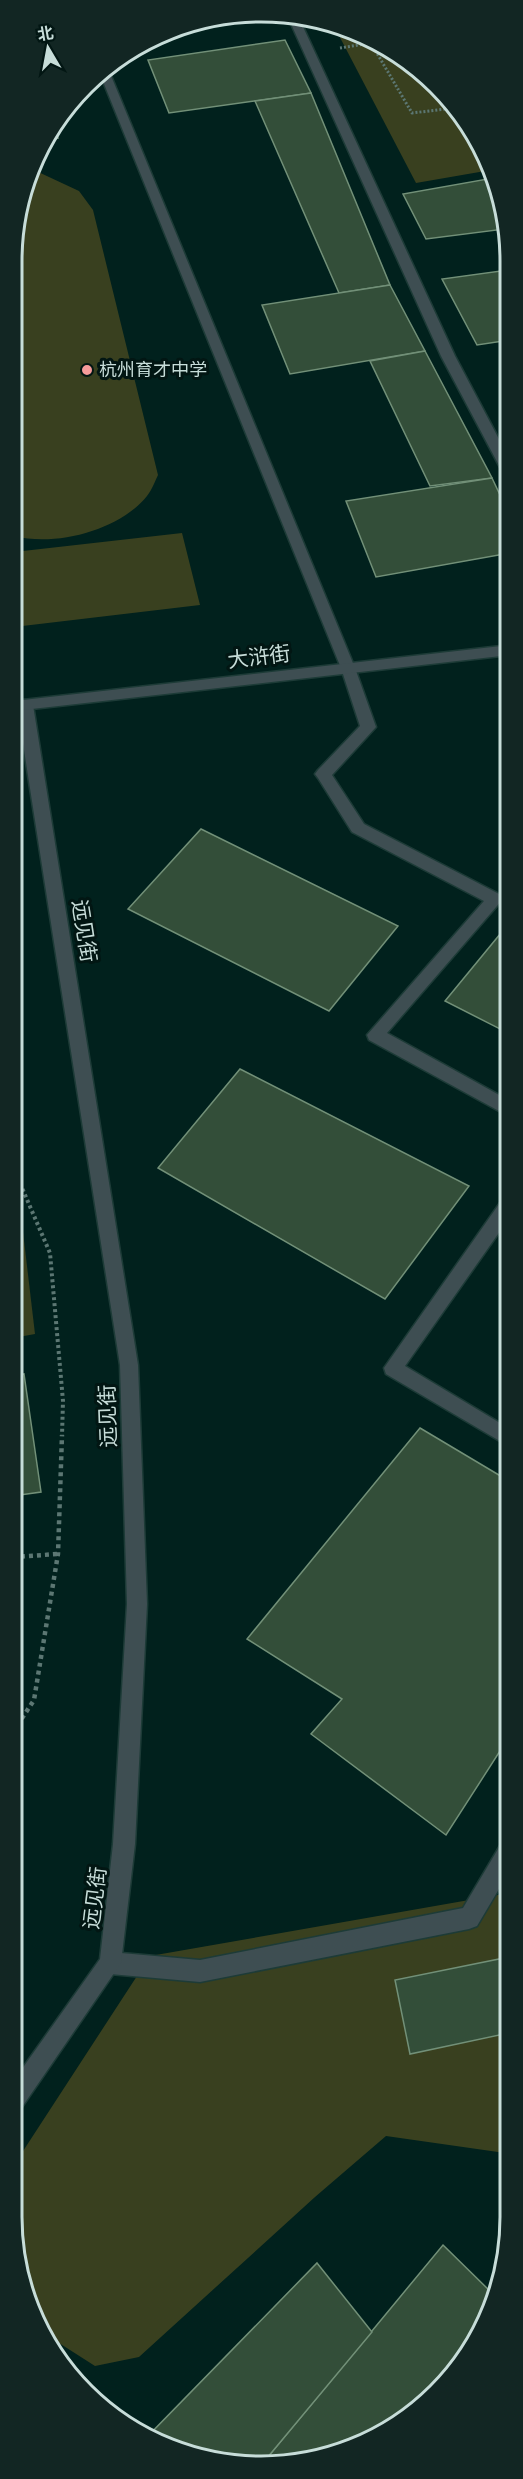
<svg xmlns="http://www.w3.org/2000/svg" width="523" height="2479" font-family="'Work Sans','Noto Sans SC',sans-serif">
  <style>
    .green { fill: #39401f }
    .building { fill: #334e39; stroke: #729078; stroke-width: 1.5 }
    .lines { fill: none; stroke-linecap: round; stroke-linejoin: round }
    .service-casing { stroke: #1d3b37; stroke-width: 3 }
    .minor-casing { stroke: #1d3b37; stroke-width: 3 }
    .tertiary-casing { stroke: #1d3b37; stroke-width: 3 }
    .path-far2 { stroke: #5c7773; stroke-width: 3; stroke-dasharray: 2 2; stroke-linecap: butt }
    .path-far1 { stroke: #5c7773; stroke-width: 4; stroke-dasharray: 3 3; stroke-linecap: butt }
    .path { stroke: #5c7773; stroke-width: 4.5; stroke-dasharray: 4 4; stroke-linecap: butt }
    .service { fill: #3e4e52; fill-rule: evenodd }
    .minor { fill: #3e4e52; fill-rule: evenodd }
    .tertiary { fill: #3e4e52; fill-rule: evenodd }
    .poi-dot { fill: #f59b9a; stroke: #021613; stroke-width: 2 }
    .labels { text-anchor: middle; stroke-width: 6; stroke-linejoin: round; paint-order: stroke }
    .far-poi-label { font-size: 18px; fill: #c7ddd9; stroke: #021613; text-anchor: start }
    .street-label { font-size: 21px; fill: #c7ddd9; stroke: #021613 }
    .rim { fill: none; stroke: #c7ddd9; stroke-width: 3 }
  </style>
  <rect width="100%" height="100%" fill="#01211d"/>
  <!-- green -->
  <g class="green">
    <polygon points="334,26 372,38 438,85 485,151 491,170 416,183"/>
    <path d="M 34,170 L 79,191 L 93,210 L 158,475 C 155,481 152,490 147,496 C 120,530 56,547 14,536 L 14,229 Z"/>
    <polygon points="182,533 200,605 14,627 14,552"/>
    <polygon points="13,1215 23,1232 35,1334 13,1338"/>
    <polygon points="509,1893 509,2157 505,2153 386,2136 315,2197 139,2357 95,2366 59,2343 27,2292 12,2217 12,2168 150,1956"/>
  </g>
  <!-- building -->
  <g class="building">
    <polygon points="285,40 311,93 169,113 148,60"/>
    <polygon points="311,93 390,285 339,293 255,101"/>
    <polygon points="55,126 58,138 45,139 45,137"/>
    <polygon points="493,178 499,202 493,203 505,229 426,239 403,194"/>
    <polygon points="508,270 510,275 510,340 477,345 442,279"/>
    <polygon points="390,285 425,351 290,374 262,305"/>
    <polygon points="425,351 492,478 430,486 370,361"/>
    <polygon points="492,478 510,516 510,553 376,577 346,501"/>
    <polygon points="201,829 398,926 329,1011 128,909"/>
    <polygon points="510,922 510,1034 445,1001"/>
    <polygon points="240,1069 469,1186 385,1299 158,1168"/>
    <polygon points="24,1374 41,1492 13,1496 13,1376"/>
    <polygon points="420,1428 509,1481 509,1737 446,1835 311,1734 342,1699 247,1639"/>
    <polygon points="509,1957 509,2033 410,2054 395,1980"/>
    <polygon points="443,2245 494,2295 478,2342 426,2405 341,2454 262,2464"/>
    <polygon points="317,2263 372,2332 262,2464 246,2466 166,2448 148,2436"/>
  </g>
  <g class="lines">
    <defs>
      <g id="service">
        <polygon points="294,14 298,16 455,356 510,460 510,478 503,473 441,356 287,15"/>
        <polygon points="348,663 355,668 376,727 332,775 364,824 501,895 503,899 387,1033 510,1101 510,1117 369,1040 367,1035 484,901 352,832 318,778 315,774 318,770 360,726 341,668"/>
        <polygon points="510,1195 510,1217 405,1366 510,1429 510,1447 386,1374 384,1368 504,1197"/>
        <polygon points="509,1841 509,1872 477,1926 469,1929 200,1982 110,1974 102,1971 99,1963 102,1955 110,1952 200,1960 463,1908 501,1844"/>
      </g>
      <g id="minor">
        <polygon points="107,66 355,668 353,672 348,673 341,668 100,74"/>
        <polygon points="25,700 30,701 33,705 138,1365 147,1604 135,1844 121,1963 20,2110 12,2113 12,2083 100,1959 113,1844 127,1604 120,1365 17,705 20,701"/>
      </g>
      <polygon id="tertiary" points="510,645 510,655 14,711 14,701"/>
    </defs>
    <!-- service casing -->
    <use href="#service" class="service-casing"/>
    <!-- minor casing -->
    <use href="#minor" class="minor-casing"/>
    <!-- tertiary casing -->
    <use href="#tertiary" class="tertiary-casing"/>
    <!-- path-far2 -->
    <polyline class="path-far2" points="340,48 371,43 412,113 454,108"/>
    <!-- path-far1 -->
    <g class="path-far1">
      <polyline points="13,1039 15,1083 13,1086"/>
      <polyline points="13,1167 50,1253 63,1401 62,1436"/>
    </g>
    <!-- path -->
    <g class="path">
      <polyline points="13,1557 58,1554"/>
      <polyline points="13,1732 34,1700 58,1554 62,1435"/>
    </g>
    <!-- service -->
    <use href="#service" class="service"/>
    <!-- minor -->
    <use href="#minor" class="minor"/>
    <!-- tertiary -->
    <use href="#tertiary" class="tertiary"/>
  </g>
  <!-- markers -->
  <circle class="poi-dot" cx="87" cy="370" r="6"/>
  <g class="labels">
    <!-- far-poi labels -->
    <g class="far-poi-label">
      <text x="99" y="376">杭州育才中学</text>
    </g>
    <!-- street labels -->
    <g class="street-label">
      <text transform="translate(259 657) rotate(-7)" y="7">大浒街</text>
      <text transform="translate(84 931) rotate(81)" y="7">远见街</text>
      <text transform="translate(108 1416) rotate(-92)" y="7">远见街</text>
      <text transform="translate(95 1898) rotate(-83)" y="7">远见街</text>
    </g>
  </g>
  <!-- crop -->
  <path d="M0 0H523V2479H0ZM261 22H261A239 239 0 0 1 500 261V2217A239 239 0 0 1 261 2456H261A239 239 0 0 1 22 2217V261A239 239 0 0 1 261 22Z" fill="#122623" fill-rule="evenodd"/>
  <path class="rim" d="M261 22H261A239 239 0 0 1 500 261V2217A239 239 0 0 1 261 2456H261A239 239 0 0 1 22 2217V261A239 239 0 0 1 261 22Z"/>
  <!-- north arrow -->
  <g transform="translate(48 48) rotate(350)" stroke="#021613" stroke-width="4.5" paint-order="stroke">
  <path d="M0-4.5L10 22L0 15L-10 22Z" fill="#c7ddd9"/>
  <text y="-9" font-size="16" font-weight="bold" text-anchor="middle" fill="#c7ddd9">北</text>
  </g>
</svg>
